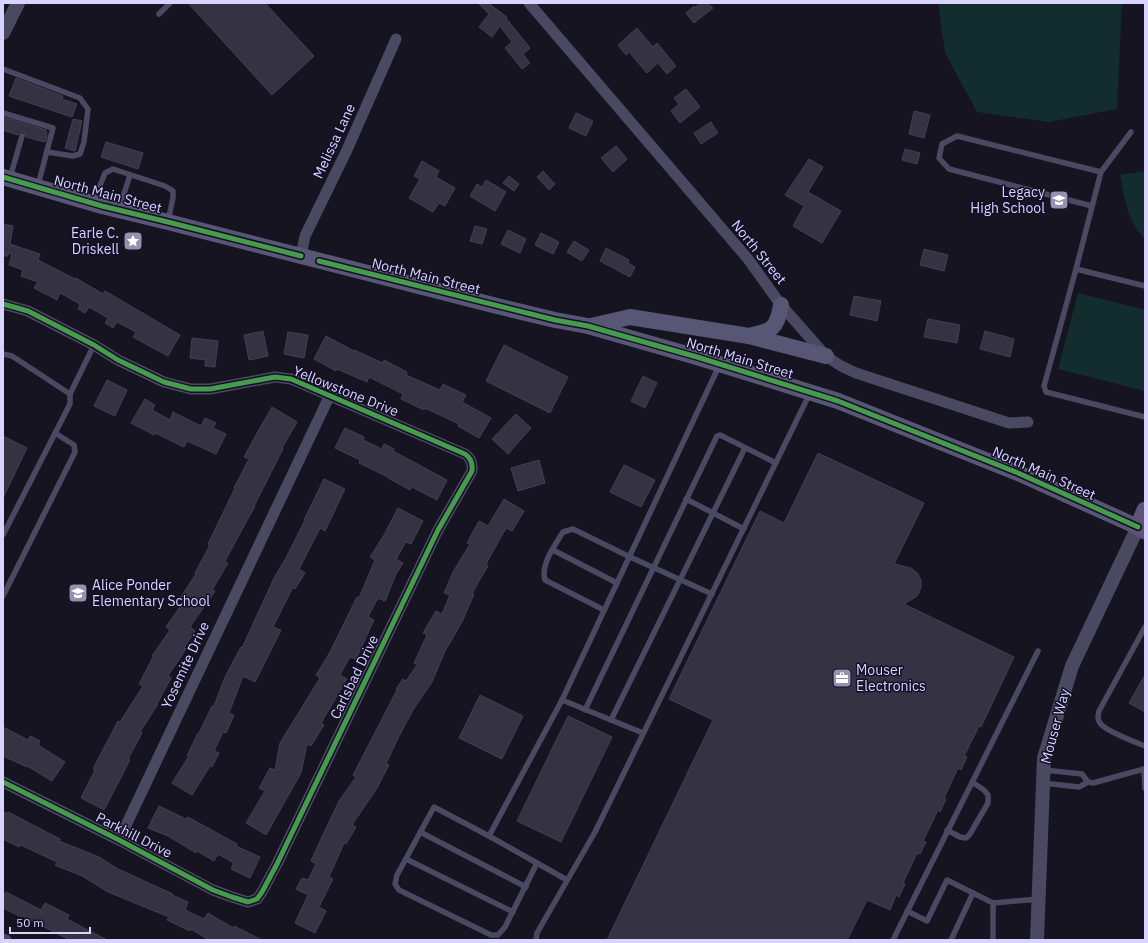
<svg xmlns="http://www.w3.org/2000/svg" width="1148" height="943" font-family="'IBM Plex Sans',sans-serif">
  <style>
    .green { fill: #132c2d }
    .building { fill: #343243; stroke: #433f54 }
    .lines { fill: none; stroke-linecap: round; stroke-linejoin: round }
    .service { stroke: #4a4962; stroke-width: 5.5 }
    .minor { stroke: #4a4962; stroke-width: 11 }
    .tertiary { stroke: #4a4962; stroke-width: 14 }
    .secondary { stroke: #575674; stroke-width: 16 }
    .primary { stroke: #5e5373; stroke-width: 17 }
    .cycleway-casing { stroke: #130f26; stroke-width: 8 }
    .cycleway { stroke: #469c4c; stroke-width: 5 }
    .labels { text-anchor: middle; stroke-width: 3; stroke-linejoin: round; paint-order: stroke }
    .street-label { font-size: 14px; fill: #d9d4ff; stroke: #130f26 }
    .poi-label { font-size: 14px; fill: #d9d4ff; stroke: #130f26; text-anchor: end }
  </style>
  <rect width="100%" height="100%" fill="#161421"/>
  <!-- green -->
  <g class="green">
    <polygon points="938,3 1122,3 1117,109 1049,122 977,112 945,53"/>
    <path d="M 1145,171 L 1145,239 C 1128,222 1124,197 1120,175 Z"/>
    <polygon points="1078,293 1145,310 1145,391 1058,369"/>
  </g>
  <!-- building -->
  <g class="building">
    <polygon points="188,3 265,3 314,56 272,95"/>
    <polygon points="478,3 488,3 507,17 506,18 530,48 523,54 530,63 522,69 505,48 512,42 500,26 492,37 479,27 489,14"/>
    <polygon points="700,3 707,3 713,8 694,23 686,13 694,6 695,8"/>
    <polygon points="637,28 653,47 657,43 676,66 667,74 658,63 647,73 629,52 626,55 618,45"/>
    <polygon points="16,78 63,96 62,99 77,104 72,117 9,96"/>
    <polygon points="686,89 700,107 680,123 671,111 679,104 674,98"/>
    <polygon points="914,111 930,115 924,138 909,134"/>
    <polygon points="576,113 593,121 586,136 569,128"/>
    <polygon points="3,117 46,130 47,136 45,142 26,137 24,132 21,132 18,135 3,130"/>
    <polygon points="73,119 82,121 75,151 65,148"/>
    <polygon points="711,122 718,133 701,144 694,133"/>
    <polygon points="106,142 143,153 138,169 101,157"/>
    <polygon points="616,146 627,159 613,172 601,158"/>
    <polygon points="905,149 920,153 917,164 902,160"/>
    <polygon points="809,159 823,167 808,192 841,211 822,243 793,226 804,206 785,195"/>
    <polygon points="422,161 439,171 436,177 455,188 445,206 439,203 433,212 409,198 420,179 414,176"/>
    <polygon points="543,171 555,184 549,190 537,177"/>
    <polygon points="509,176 519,184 514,191 503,183"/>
    <polygon points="486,180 506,192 495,211 470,196 477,184 482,187"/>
    <polygon points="3,224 13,226 10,244 40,254 38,260 75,279 76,278 103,294 105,291 180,335 168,356 133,337 136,332 117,322 113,328 105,323 108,318 89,307 85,313 78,309 80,304 60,293 57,300 34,288 38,282 21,276 23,270 9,265 12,254 8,253 8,256 3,256"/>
    <polygon points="475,226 487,229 482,244 470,241"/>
    <polygon points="508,230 526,239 520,253 501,244"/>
    <polygon points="541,233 559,242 553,254 535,245"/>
    <polygon points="574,241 589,250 582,261 567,252"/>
    <polygon points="606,248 629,260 628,263 635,267 630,277 600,261"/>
    <polygon points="924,249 948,255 944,271 920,265"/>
    <polygon points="854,296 881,301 877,321 850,315"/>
    <polygon points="928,319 960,325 957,343 924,337"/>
    <polygon points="263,331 268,356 249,360 244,335"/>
    <polygon points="985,331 1014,339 1010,357 980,349"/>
    <polygon points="288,332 308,335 304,358 284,354"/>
    <polygon points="326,336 354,351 354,350 383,363 384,360 407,372 406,375 440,390 443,384 466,395 462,402 491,418 479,438 458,426 459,424 425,408 424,410 401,399 403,394 369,377 367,382 337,369 336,371 314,359"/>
    <polygon points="192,338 218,341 215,367 205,366 206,360 190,358"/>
    <polygon points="504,345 568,377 550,413 486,381"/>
    <polygon points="643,376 657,383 645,408 631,401"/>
    <polygon points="107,380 127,390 115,416 94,406"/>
    <polygon points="145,399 155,405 152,410 170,420 173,412 201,426 205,418 216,423 213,428 226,434 216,454 187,441 184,447 155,433 154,435 131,423"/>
    <polygon points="272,407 297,422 282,448 283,449 254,506 255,506 225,561 228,563 212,590 215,591 190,627 195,631 184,648 186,649 168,676 171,678 157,704 158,704 140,732 142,733 128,759 130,760 104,810 81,798 95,770 93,769 118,721 120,722 143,686 139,684 153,657 152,656 170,630 166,627 184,601 180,598 196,574 195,573 210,545 208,544 235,488 234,488 249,459 244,457 256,435"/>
    <polygon points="516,414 531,428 508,454 492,439"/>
    <polygon points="345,428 364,437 363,440 382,449 384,444 394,449 393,451 447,480 437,500 412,487 410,490 388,478 388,477 359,463 360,460 335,448"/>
    <polygon points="3,436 27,448 3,498"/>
    <polygon points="818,453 924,503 894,564 911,568 918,574 921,580 921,587 919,593 916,597 904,604 1014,657 981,727 979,726 964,756 967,757 961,770 958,768 944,798 946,799 940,812 938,810 923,841 926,842 920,854 917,853 903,883 905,884 899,897 896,895 890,910 867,900 847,940 607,940 713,720 669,699 760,511 784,523"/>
    <polygon points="539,460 545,483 518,491 511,468"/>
    <polygon points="624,465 655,480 641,507 610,492"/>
    <polygon points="324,479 345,489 325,531 320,528 299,569 305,573 295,589 293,587 273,627 281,630 255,682 243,676 229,713 234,715 226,733 223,732 214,751 219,753 212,767 210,766 192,795 172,783 189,756 187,756 198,733 199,733 212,706 214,706 225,677 241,647 242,648 275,576 286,558 305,520 304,520"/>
    <polygon points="504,499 524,511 512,531 506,528 486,564 488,566 472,593 474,594 462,622 445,651 432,682 413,710 399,736 386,764 389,765 377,788 352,825 356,827 346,844 344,843 329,877 333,879 319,907 326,911 315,933 295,923 308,895 296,889 302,878 308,880 316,864 311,861 321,839 339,801 356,777 353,775 397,690 396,689 403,679 406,681 417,665 414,663 427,635 423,633 436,611 442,614 450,595 444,593 453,572 470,544 467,543 479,521 488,526"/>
    <polygon points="398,508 423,521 411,544 406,542 396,559 403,563 396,574 385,601 378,598 368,617 374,620 356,659 350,657 340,675 347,679 321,723 324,725 311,746 307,744 301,773 266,835 246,823 265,791 259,788 270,768 275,770 280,743 320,678 316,675 330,652 357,597 359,598 375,560 370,557 384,535"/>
    <polygon points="1145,675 1145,712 1129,703"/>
    <polygon points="480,695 523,716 502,759 459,738"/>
    <polygon points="568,716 612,737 561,842 517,821"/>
    <polygon points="3,727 28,740 30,736 40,741 38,745 65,762 52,781 27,766 27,767 3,756"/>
    <polygon points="159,806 186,819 188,817 237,844 236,846 260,857 250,878 231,869 234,863 218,854 214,861 197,851 196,853 168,836 148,828"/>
    <polygon points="3,811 7,814 8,812 60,839 59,841 99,857 118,869 173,894 172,895 188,902 185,910 204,919 208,913 233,928 234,926 262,940 209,940 191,929 190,931 167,920 169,917 108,892 82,876 55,865 57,862 21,845 19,847 3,839"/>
    <polygon points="6,892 41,910 45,903 69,915 67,919 107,940 70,940 22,916 21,917 3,908 3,897"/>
  </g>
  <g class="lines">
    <!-- service -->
    <g class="service">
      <polyline points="159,14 170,3"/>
      <polyline points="3,69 80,98 88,109 84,142 80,154 73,156 47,152"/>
      <polyline points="3,113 53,128 38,185"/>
      <polyline points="10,178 22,136"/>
      <polyline points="93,203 105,173 113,169 165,186 173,191 173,198 168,221"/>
      <polyline points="1092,206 949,169 939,158 942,144 957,136 1101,172"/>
      <polyline points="119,209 130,175"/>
      <polyline points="1076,269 1101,172 1131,132"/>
      <polyline points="1145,286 1076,269 1044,386 1046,392 1145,417"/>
      <polyline points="3,354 12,356 70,394"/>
      <polyline points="686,499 744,529"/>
      <polyline points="3,535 70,404 70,394 94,345"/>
      <polyline points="553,550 617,583"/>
      <polyline points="3,596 75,452 74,445 55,433"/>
      <path d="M 604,610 L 545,580 C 540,565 555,545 563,532 L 573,529 L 630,557 L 712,594"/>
      <path d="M 1145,627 L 1099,711 C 1098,716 1097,719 1100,723 C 1105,731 1135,742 1145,746"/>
      <polyline points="562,700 489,836 567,880"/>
      <polyline points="585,710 717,436 720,435 776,463"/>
      <polyline points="611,720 745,448"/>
      <polyline points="643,733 562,700 719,366"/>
      <polyline points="1044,770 1082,774 1088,782"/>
      <polyline points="1043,783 1079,787 1088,782 1093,783 1144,769 1145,788"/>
      <polyline points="947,830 960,837 966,838 970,834 988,803 988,795 984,790 972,782"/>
      <polyline points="420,832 526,887"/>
      <polyline points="489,836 434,807 397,875 395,884 399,890 491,935 498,935 505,927 537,863"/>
      <polyline points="406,859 513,912"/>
      <polyline points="907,911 927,921 947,880 993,903 1039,899"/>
      <polyline points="536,940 537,933 595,832 810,393"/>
      <polyline points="893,940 1038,651"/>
      <polyline points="951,940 973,893"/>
      <polyline points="993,940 993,903"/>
    </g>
    <!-- minor -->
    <g class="minor">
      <polyline points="529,3 748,259 781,305 826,356 841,366 856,373 1009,423 1028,422"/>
      <polyline points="301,256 305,236 346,152 396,39"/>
      <path d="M 3,304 L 28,311 L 94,345 L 118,360 L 164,382 L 191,389 L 210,389 L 275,377 L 291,379 L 465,454 C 471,458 473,463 472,471 L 438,530 L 277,864 L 262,892 L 257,899 L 248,902 L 232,897 L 213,890 L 119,840 L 3,782"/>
      <polyline points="119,840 330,395"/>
      <polyline points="3,939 6,940"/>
    </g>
    <!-- tertiary -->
    <g class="tertiary">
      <polyline points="3,33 18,3"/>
      <polyline points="1037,940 1044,758 1072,666 1138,527"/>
    </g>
    <!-- secondary -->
    <g class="secondary">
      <polyline points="3,177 102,206 168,222 497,306 555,320 588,326 697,357 838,401 1018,473 1138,527"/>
      <polyline points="591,326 630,317 749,336 826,356"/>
      <path d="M 749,336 C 772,331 777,329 781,305"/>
    </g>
    <!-- primary -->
    <polyline class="primary" points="1145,510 1138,527 1145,531"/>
    <defs>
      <g id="cycleway">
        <polyline points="3,177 102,206 168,222 301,256"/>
        <polyline points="319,261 555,320 588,326 697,357 838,401 1018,473 1138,527"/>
        <path d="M 3,304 L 28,311 L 94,345 L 118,360 L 164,382 L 191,389 L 210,389 L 275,377 L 291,379 L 465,454 C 471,458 473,463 472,471 L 438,530 L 277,864 L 262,892 L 257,899 L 248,902 L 232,897 L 213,890 L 119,840 L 3,782"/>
      </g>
    </defs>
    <!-- cycleway casing -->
    <use href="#cycleway" class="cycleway-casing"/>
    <!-- cycleway -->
    <use href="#cycleway" class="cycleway"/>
  </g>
  <!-- icons -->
  <defs>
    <symbol id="school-square" viewBox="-11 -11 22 22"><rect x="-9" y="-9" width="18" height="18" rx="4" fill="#9591b1" stroke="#130f26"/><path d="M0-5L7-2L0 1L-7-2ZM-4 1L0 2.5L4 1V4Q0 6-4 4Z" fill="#fff"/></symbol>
    <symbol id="sight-square" viewBox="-11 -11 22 22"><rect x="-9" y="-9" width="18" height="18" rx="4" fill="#9591b1" stroke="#130f26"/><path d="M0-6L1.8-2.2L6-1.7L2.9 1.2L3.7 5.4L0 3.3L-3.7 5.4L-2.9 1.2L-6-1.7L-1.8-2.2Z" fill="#fff"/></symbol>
    <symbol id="office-square" viewBox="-11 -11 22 22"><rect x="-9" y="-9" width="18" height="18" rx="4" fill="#9591b1" stroke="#130f26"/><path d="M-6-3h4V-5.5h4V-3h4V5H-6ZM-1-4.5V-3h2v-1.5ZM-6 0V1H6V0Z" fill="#fff"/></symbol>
  </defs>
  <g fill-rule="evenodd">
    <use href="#school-square" x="1048" y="189" width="22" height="22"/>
    <use href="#sight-square" x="122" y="230" width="22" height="22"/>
    <use href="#school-square" x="67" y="582" width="22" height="22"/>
    <use href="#office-square" x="831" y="667" width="22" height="22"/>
  </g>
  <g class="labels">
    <!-- street labels -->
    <g class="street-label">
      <text transform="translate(334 141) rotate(-65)" y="5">Melissa Lane</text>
      <text transform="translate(108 194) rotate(15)" y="5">North Main Street</text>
      <text transform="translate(759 252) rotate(51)" y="5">North Street</text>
      <text transform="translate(426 276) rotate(14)" y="5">North Main Street</text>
      <text transform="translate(740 358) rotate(17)" y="5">North Main Street</text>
      <text transform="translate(346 391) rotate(22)" y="5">Yellowstone Drive</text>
      <text transform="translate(1044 473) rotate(24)" y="5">North Main Street</text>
      <text transform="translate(185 665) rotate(-65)" y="5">Yosemite Drive</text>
      <text transform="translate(354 677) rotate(-64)" y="5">Carlsbad Drive</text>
      <text transform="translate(1055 726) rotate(-75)" y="5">Mouser Way</text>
      <text transform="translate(134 835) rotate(27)" y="5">Parkhill Drive</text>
    </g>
    <!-- poi labels -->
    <g class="poi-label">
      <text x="1045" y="197">Legacy<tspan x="1045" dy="16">High School</tspan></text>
      <text x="119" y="238">Earle C.<tspan x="119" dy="16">Driskell</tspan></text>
      <text x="92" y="590" text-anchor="start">Alice Ponder<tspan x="92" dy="16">Elementary School</tspan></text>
      <text x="856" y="675" text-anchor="start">Mouser<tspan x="856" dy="16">Electronics</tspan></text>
    </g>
  </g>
  <!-- border -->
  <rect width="1148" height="943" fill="none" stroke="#d9d4ff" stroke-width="8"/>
  <!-- scale -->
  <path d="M10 927v6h80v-6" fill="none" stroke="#d9d4ff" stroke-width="2"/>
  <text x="16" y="927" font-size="12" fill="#d9d4ff" stroke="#130f26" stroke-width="3" paint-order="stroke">50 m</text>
</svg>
